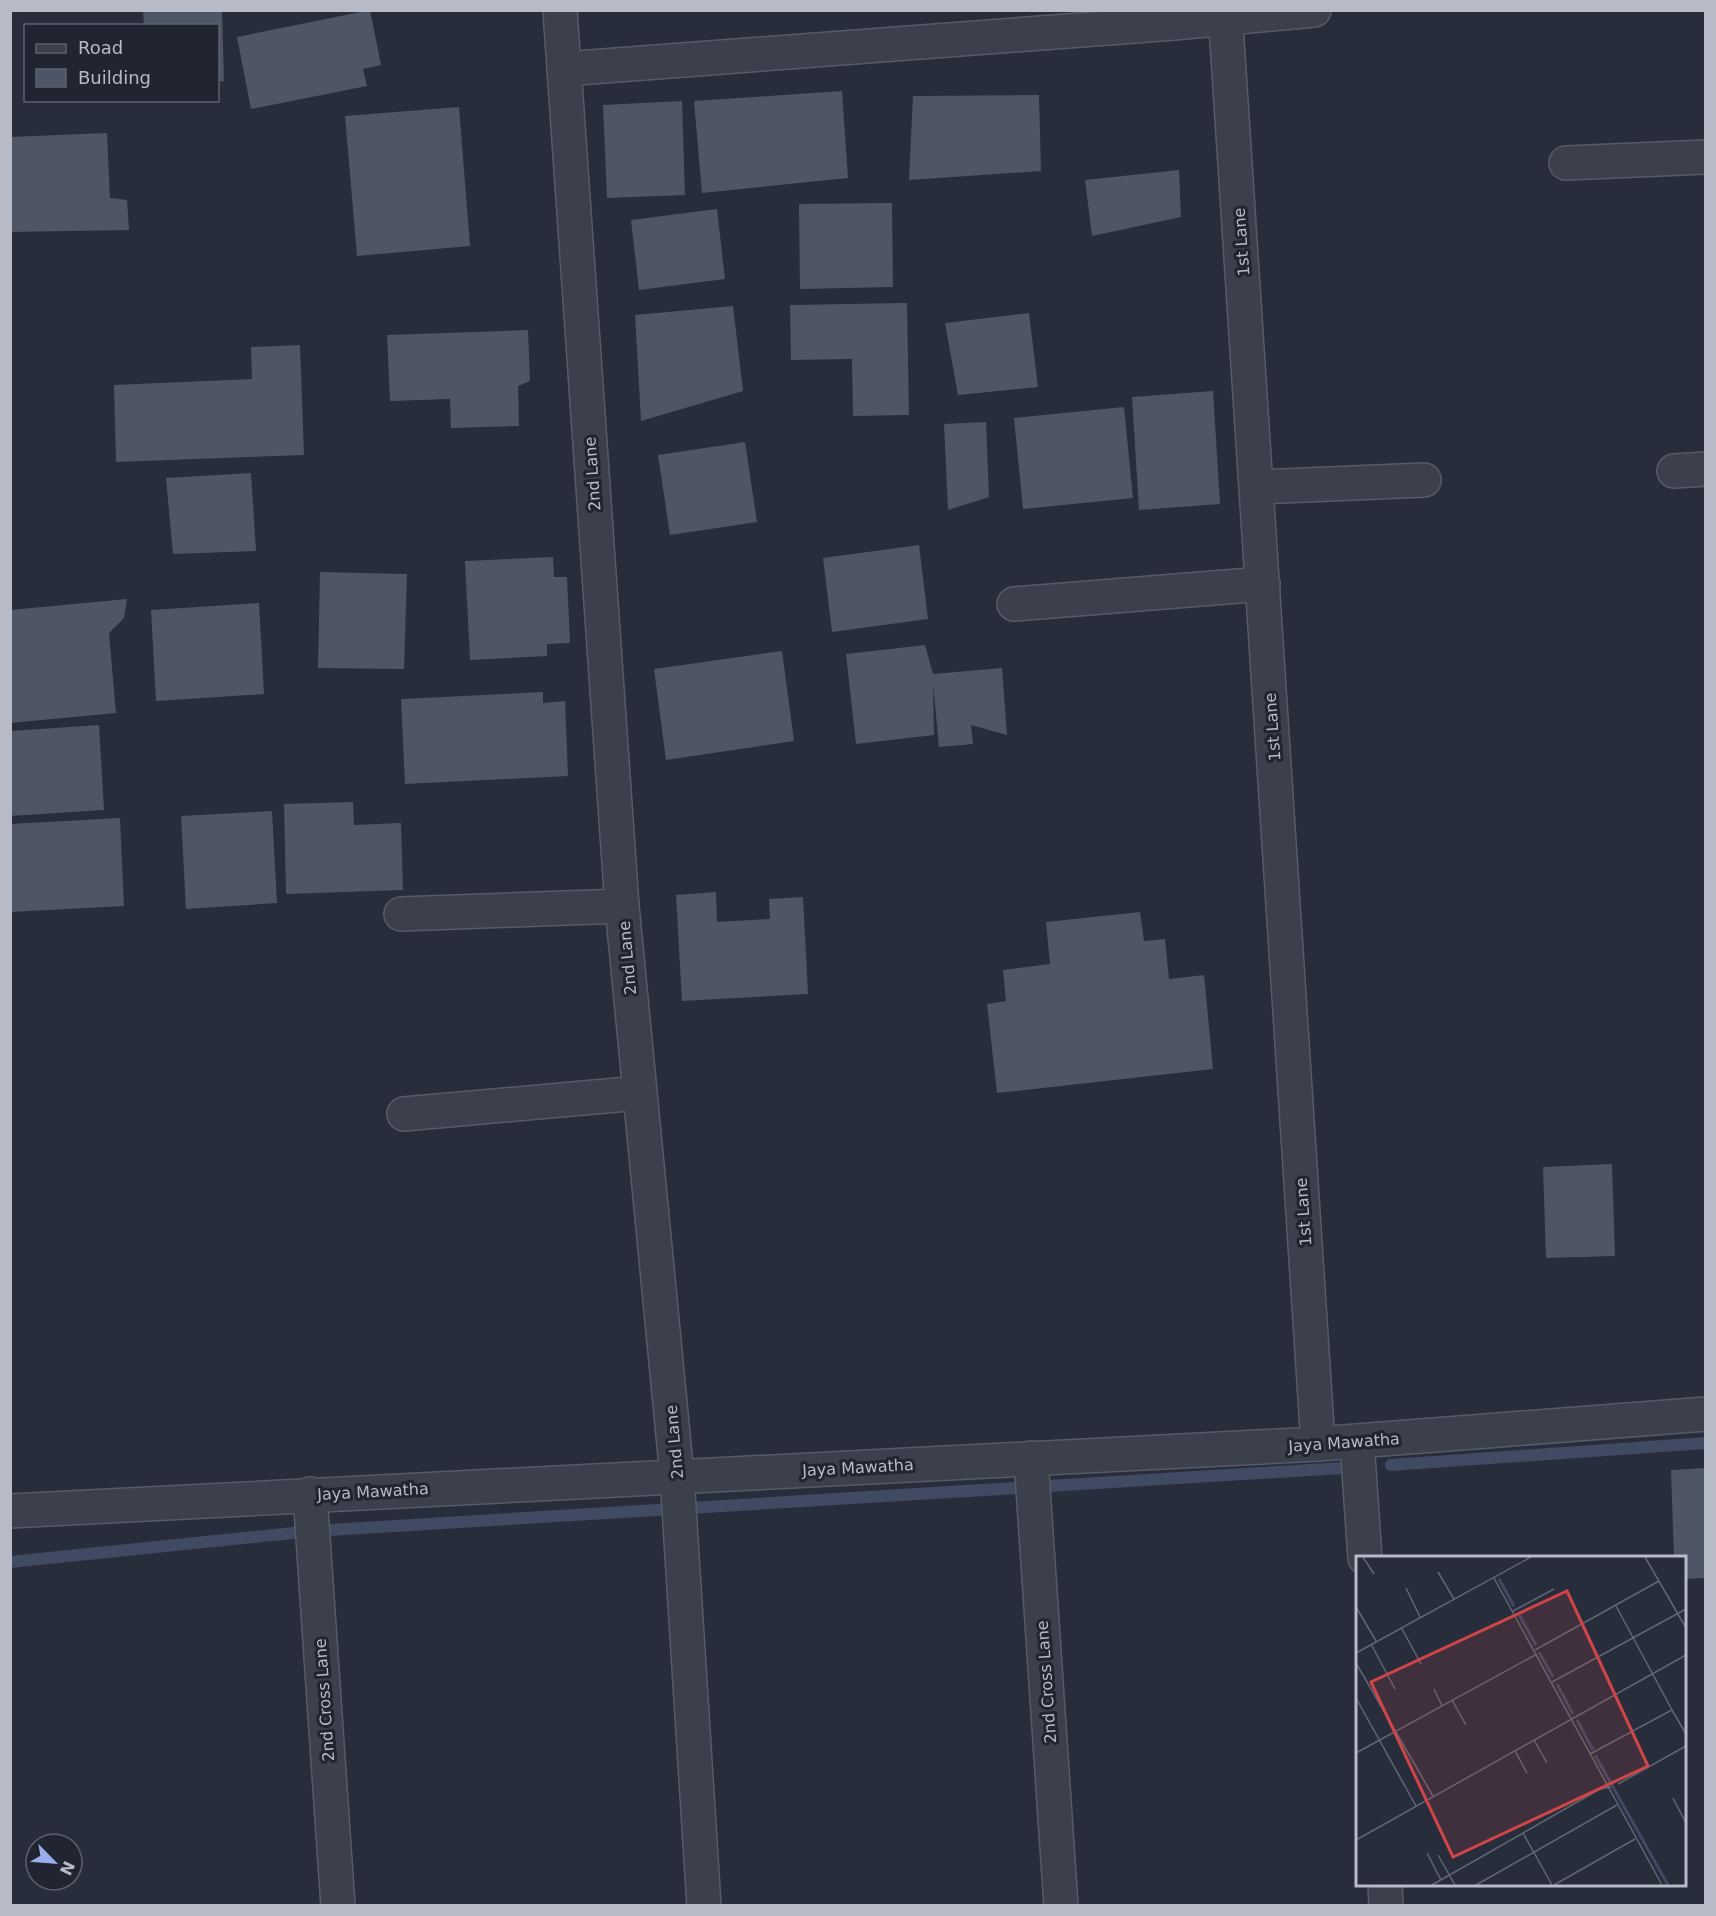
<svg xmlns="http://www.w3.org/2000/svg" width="1716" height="1916" font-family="'DejaVu Sans',sans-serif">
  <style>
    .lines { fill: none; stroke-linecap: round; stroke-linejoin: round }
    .stream { stroke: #404a62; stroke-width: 12 }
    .building { fill: #4e5565 }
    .minor-casing { stroke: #565b67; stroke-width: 36 }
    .minor { stroke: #3b404c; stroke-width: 33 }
    .labels { text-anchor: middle; stroke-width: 6; stroke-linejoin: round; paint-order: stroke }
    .street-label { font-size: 16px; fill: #b7bbc7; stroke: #202531 }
    .inset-river { fill: none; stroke: #404a62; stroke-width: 3 }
    .inset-road { fill: none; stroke: #616673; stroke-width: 1.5 }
    .view { fill: #d04548; fill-opacity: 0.15; stroke: #d04548; stroke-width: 3 }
    .inset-edge { fill: none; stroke: #b7bbc7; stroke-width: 3 }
  </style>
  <rect width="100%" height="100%" fill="#272d3b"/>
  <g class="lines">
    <!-- stream -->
    <g class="stream">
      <polyline points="1391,1465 1706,1443"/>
      <polyline points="10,1562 313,1531 1359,1467"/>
    </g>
  </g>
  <!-- building -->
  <g class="building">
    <polygon points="143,10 222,10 224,81 218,82 218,26 144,26"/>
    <polygon points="370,10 381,65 363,69 367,86 251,109 237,37"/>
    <polygon points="842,91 848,178 702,193 694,101"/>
    <polygon points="1039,95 1041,171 909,180 913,96"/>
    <polygon points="682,101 685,195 607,198 603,105"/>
    <polygon points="459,107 470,246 357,256 345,116"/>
    <polygon points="107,133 110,198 127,200 129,230 10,232 10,137"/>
    <polygon points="1179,170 1181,217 1092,236 1085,180"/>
    <polygon points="892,203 893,287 800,289 799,204"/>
    <polygon points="717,209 725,279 639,290 631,220"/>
    <polygon points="907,303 909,415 853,416 852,359 791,360 790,305"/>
    <polygon points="733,306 743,391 641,421 635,315"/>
    <polygon points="1029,313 1038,387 958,395 945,323"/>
    <polygon points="528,330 530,381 518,386 519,426 451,428 450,399 390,401 387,335"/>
    <polygon points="300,345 304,455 116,462 114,385 252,379 251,347"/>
    <polygon points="1213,391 1220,504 1139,510 1132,397"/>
    <polygon points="1124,407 1133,498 1023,509 1014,418"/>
    <polygon points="986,422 989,497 948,510 944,424"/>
    <polygon points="745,442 757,522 670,535 658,455"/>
    <polygon points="251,473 256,551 173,554 166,478"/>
    <polygon points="919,545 928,619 832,632 823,558"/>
    <polygon points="553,557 554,577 567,577 570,643 547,644 547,656 470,660 465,561"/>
    <polygon points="320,572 407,574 404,669 318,668"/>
    <polygon points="127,599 124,618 109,633 116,713 10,723 10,610"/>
    <polygon points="259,603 264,694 156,701 151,610"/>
    <polygon points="925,645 933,674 1002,668 1007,735 971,725 973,744 939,747 933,683 934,735 856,744 846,654"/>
    <polygon points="782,651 794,741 666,760 654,669"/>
    <polygon points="543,692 543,703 565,701 568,776 405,784 401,699"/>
    <polygon points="99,725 104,810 10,816 10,731"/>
    <polygon points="353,802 354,825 401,823 403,890 286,894 284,804"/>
    <polygon points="272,811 277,903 186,909 181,816"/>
    <polygon points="120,818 124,906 10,912 10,824"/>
    <polygon points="716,892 717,922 770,919 769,899 803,897 808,994 682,1001 676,895"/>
    <polygon points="1140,912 1144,941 1165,939 1169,979 1204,975 1213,1069 997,1093 987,1004 1006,1001 1003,970 1050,964 1046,922"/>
    <polygon points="1612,1164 1615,1256 1546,1258 1543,1167"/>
    <polygon points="1706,1468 1706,1578 1684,1579 1684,1558 1674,1558 1671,1470"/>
  </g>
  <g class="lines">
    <defs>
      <g id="minor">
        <polyline points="560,10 622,906 677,1476 704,1906"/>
        <polyline points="1225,10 1318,1444"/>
        <polyline points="564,69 1174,23 1314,10"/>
        <polyline points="1566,163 1706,157"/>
        <polyline points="1674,471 1706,469"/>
        <polyline points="1257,487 1424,480"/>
        <polyline points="1014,604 1263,584"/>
        <polyline points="401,914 622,906"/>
        <polyline points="404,1114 639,1093"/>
        <polyline points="1357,1442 1365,1558"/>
        <polyline points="1031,1458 1061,1906"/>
        <polyline points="310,1494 338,1906"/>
        <polyline points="10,1511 1318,1444 1706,1414"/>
        <polyline points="1385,1884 1386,1906"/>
      </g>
    </defs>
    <!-- minor casing -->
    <use href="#minor" class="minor-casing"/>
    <!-- minor -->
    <use href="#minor" class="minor"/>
  </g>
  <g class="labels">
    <!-- street labels -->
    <g class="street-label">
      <text transform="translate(1241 242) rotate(-94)" y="6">1st Lane</text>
      <text transform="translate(592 474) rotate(-94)" y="6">2nd Lane</text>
      <text transform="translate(1272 727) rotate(-94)" y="6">1st Lane</text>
      <text transform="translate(627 958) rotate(-95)" y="6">2nd Lane</text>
      <text transform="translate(1303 1212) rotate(-94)" y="6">1st Lane</text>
      <text transform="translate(674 1442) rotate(-95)" y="6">2nd Lane</text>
      <text transform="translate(1344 1442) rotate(-4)" y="6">Jaya Mawatha</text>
      <text transform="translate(858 1467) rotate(-3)" y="6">Jaya Mawatha</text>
      <text transform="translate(373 1491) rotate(-3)" y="6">Jaya Mawatha</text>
      <text transform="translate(1046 1682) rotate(-94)" y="6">2nd Cross Lane</text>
      <text transform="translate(324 1700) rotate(-94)" y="6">2nd Cross Lane</text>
    </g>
  </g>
  <!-- overview -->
  <g transform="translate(1356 1556)">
    <rect width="330" height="330" fill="#272d3b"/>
    <path class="inset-river" d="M 143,23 L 158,50M 162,57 L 180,89M 183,96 L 197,121M 201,128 L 217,158M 221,164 L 237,194M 239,199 L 312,329"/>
    <path class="inset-road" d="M 7,1 L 18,18M 289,1 L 330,72M 82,16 L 98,43M 138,22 L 306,329M 50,32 L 64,61M 0,51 L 20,85M 157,55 L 198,33M 45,71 L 65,108M 15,88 L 39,133M 179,94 L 303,25M 0,97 L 175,1M 0,107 L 77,240M 196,126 L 330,53M 78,133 L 86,150M 0,142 L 60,250M 96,144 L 110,169M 316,154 L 330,178M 178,184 L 191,207M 159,195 L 171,217M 0,197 L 181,98M 234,198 L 316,154 L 260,50M 262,228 L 330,190M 317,242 L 330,267M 167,277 L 196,329M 0,284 L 330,99M 71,297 L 85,324M 82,299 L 99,329M 76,329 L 244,233 L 255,231M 120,329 L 261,249M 198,329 L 279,283"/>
    <path class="view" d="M 211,35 L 292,210 L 97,301 L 15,126 Z"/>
    <rect width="330" height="330" class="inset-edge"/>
  </g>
  <!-- border -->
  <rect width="1716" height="1916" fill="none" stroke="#b7bbc7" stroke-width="24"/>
  <!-- legend -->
  <rect x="24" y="24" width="195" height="78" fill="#202531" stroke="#5c616d" stroke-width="1.5"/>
  <rect x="36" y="44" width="30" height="9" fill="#3b404c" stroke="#5c616d" stroke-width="1.5"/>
  <text x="78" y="54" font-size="18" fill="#b7bbc7">Road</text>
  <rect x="36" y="69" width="30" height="18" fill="#4e5565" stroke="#5c616d" stroke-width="1.5"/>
  <text x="78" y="84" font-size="18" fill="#b7bbc7">Building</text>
  <!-- north arrow -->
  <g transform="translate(54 1862) rotate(115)"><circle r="28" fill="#202531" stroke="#5c616d" stroke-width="1.5"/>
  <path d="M0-4.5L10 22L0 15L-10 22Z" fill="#98adeb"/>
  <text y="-9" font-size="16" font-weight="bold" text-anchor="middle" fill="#b7bbc7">N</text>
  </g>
</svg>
